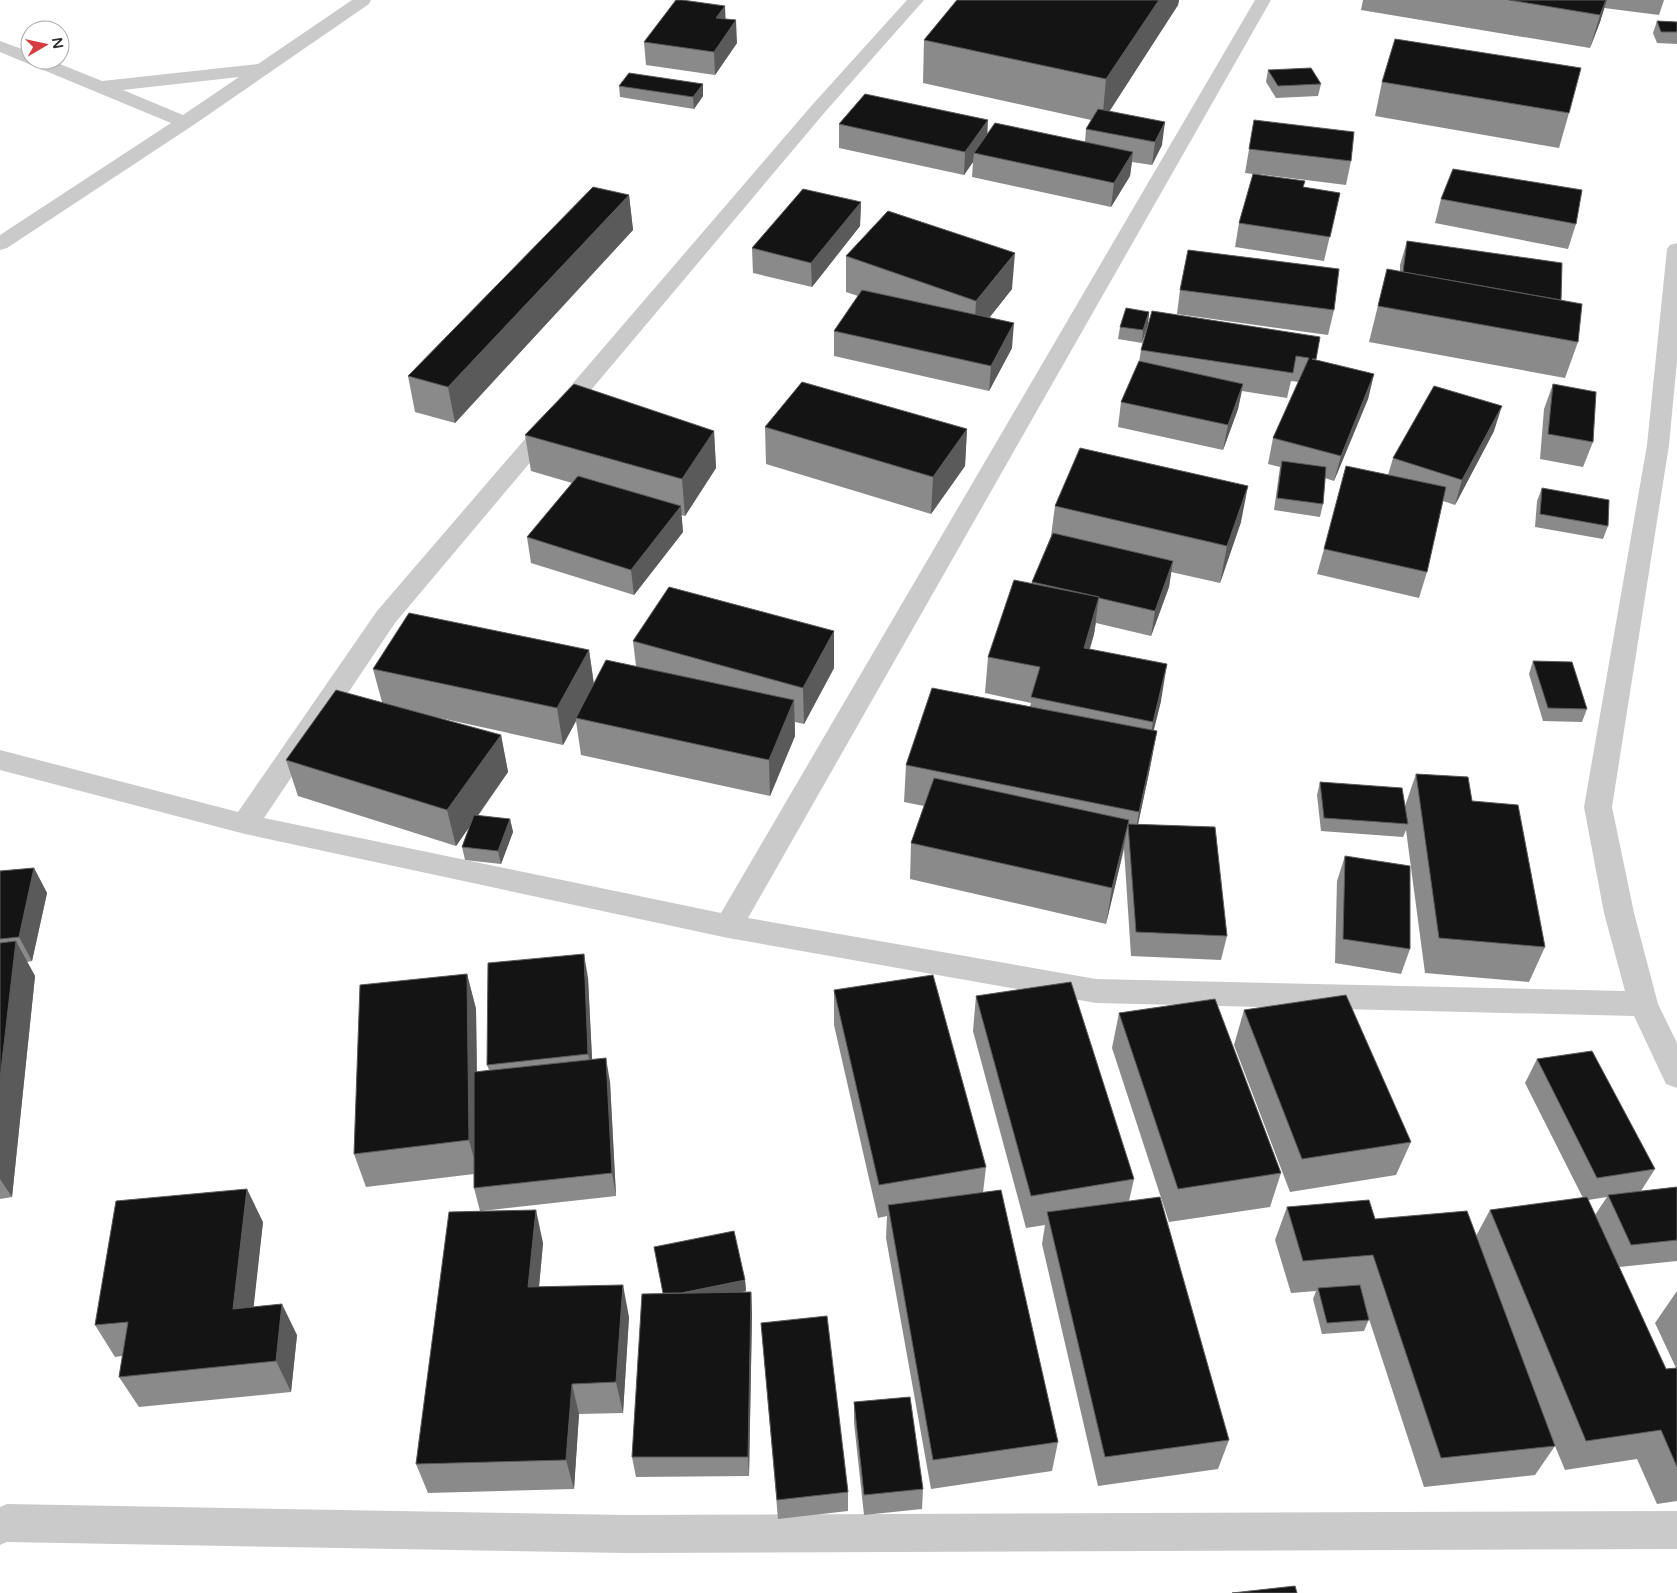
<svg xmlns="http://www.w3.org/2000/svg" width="1677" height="1593" font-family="'Varela Round',sans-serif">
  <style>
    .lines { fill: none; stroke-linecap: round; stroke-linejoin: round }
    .street { fill: #cacaca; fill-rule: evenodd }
    .wall { fill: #8a8a8a; fill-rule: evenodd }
    .shaded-wall { fill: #5a5a5a }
    .building { fill: #141414; stroke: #5a5a5a }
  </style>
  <rect width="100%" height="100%" fill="#fff"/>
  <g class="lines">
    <!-- street -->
    <g class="street">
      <path d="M 352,0 L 371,0 L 369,4 L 192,126 L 7,248 L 0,250 L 0,235 L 171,123 L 0,52 L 0,41 L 30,52 L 30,60 L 50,60 L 102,81 L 258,64 ZM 239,77 L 183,115 L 123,90 Z"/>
      <polygon points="907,0 924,0 825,112 395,623 264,818 721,913 1255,0 1271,0 748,918 1096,979 1625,991 1604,913 1584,807 1647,445 1667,249 1670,245 1677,243 1677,361 1669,445 1612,807 1634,913 1658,1004 1677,1043 1677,1088 1666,1084 1634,1016 1096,1003 728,938 245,834 0,770 0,750 238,812 377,611 813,104"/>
      <polygon points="7,1504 626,1515 1677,1511 1677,1549 626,1553 7,1542 0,1545 0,1507"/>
    </g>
  </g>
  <!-- wall -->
  <g class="wall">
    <polygon points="957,0 1179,0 1178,5 1109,111 1162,145 1152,165 1132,162 1130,176 1111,207 972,177 973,162 964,175 839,148 839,124 987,134 1085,142 1086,129 1091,120 923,83 924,40"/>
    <polygon points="1363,0 1664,0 1659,15 1604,8 1600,22 1590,48 1361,10"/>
    <polygon points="725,6 725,19 737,43 715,75 646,65 644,42"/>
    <polygon points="1657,21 1677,22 1677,44 1657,43 1653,33"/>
    <polygon points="1268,70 1321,84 1318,96 1276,98 1266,82"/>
    <polygon points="1382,82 1569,113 1559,148 1375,116"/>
    <polygon points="703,84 703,96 694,109 620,97 619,86"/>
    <polygon points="1254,120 1351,161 1346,185 1259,174 1303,187 1340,193 1324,261 1235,247 1239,223 1253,174 1245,173"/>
    <polygon points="629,195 633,230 455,423 415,412 408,376"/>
    <polygon points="1441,199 1576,224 1568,249 1435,223"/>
    <polygon points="861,202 860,226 812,287 753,273 752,248"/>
    <polygon points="1407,241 1561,300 1578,342 1565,378 1369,342 1387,269 1400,272 1400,265"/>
    <polygon points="846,256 1012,289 989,318 1012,348 989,391 834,356 834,331 858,296 846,292"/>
    <polygon points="1180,290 1334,310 1328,335 1177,314"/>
    <polygon points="1149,312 1148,324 1142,343 1118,339 1120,327"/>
    <polygon points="1320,337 1316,360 1374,374 1368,399 1334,481 1325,478 1323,504 1320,517 1274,510 1280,467 1268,464 1273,438 1299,382 1291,381 1287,398 1242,391 1238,409 1223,450 1118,427 1121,402 1139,362 1141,350"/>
    <polygon points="1553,384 1593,442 1583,467 1540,459 1544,409"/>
    <polygon points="765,427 967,429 965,466 931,514 766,464"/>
    <polygon points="714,431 716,468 685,516 681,515 683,532 634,595 531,563 527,537 572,483 531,471 525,435"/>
    <polygon points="1494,431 1455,505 1443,501 1427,572 1419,598 1317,574 1324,549 1388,475 1393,458"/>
    <polygon points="1542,488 1608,526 1603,539 1535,527 1537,501"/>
    <polygon points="1055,506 1241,522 1220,583 1171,572 1169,587 1151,636 1096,623 1094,634 1090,649 1161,701 1153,731 1157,731 1150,768 1138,824 1227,936 1221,960 1131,956 1124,849 1106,924 910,879 911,843 924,806 904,802 906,765 1030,707 1031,703 985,693 988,657 1031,584 1051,536"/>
    <polygon points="834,631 834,668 804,724 795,722 795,736 770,796 581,755 576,721 563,745 431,716 501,735 508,772 478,816 510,819 513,832 501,864 465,860 462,847 469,827 456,846 298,796 286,760 382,702 373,669 589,650 594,683 636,666 633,641"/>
    <polygon points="1533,661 1587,709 1582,722 1543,721 1529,674"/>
    <polygon points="1416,774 1472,801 1545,947 1529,982 1425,973 1406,830 1403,837 1321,831 1317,795 1320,782 1405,806"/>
    <polygon points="1345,856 1410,949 1401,974 1335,963 1337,881"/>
    <polygon points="34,868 47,893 32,961 27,962 35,976 12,1197 0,1199 0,871"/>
    <polygon points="467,974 476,1009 477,1072 489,1070 487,1065 588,978 592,1059 610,1082 616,1196 482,1211 543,1243 539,1287 629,1317 623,1413 579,1414 574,1489 428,1493 416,1464 480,1211 474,1188 474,1174 366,1187 354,1154"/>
    <polygon points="834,990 986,1167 983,1193 1058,1442 1052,1471 931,1489 886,1238 887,1216 878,1218 834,1025"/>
    <polygon points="976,996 1134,1179 1129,1201 1229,1440 1218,1469 1098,1486 1042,1244 1045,1225 1026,1228 973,1031"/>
    <polygon points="1244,1010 1411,1142 1396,1175 1290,1192 1234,1045"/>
    <polygon points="1119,1013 1281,1173 1270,1207 1169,1222 1112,1048"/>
    <path d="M 1537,1059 L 1655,1169 L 1641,1191 L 1677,1187 L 1677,1261 L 1619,1267 L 1666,1369 L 1676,1368 L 1655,1323 L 1677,1291 L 1677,1501 L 1657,1504 L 1637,1459 L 1565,1470 L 1555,1446 L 1535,1475 L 1424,1487 L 1369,1319 L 1364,1331 L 1322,1334 L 1313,1299 L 1316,1291 L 1291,1293 L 1275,1240 L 1287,1207 L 1375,1219 L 1476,1236 L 1490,1210 L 1583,1198 L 1525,1083 ZM 1607,1197 L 1595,1215 L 1588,1200 Z"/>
    <polygon points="263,1222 253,1307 297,1335 291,1392 139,1407 119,1377 122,1356 115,1357 95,1325"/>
    <polygon points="654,1247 745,1280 746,1291 740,1292 751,1292 752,1314 749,1476 636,1477 632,1457 663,1293"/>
    <polygon points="761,1323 848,1492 848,1511 778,1519"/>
    <polygon points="854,1402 923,1489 922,1509 864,1515 854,1423"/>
  </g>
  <!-- shaded-wall -->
  <g class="shaded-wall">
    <polygon points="1159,0 1179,0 1178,5 1102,123 1106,79"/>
    <polygon points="1606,0 1607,0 1600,22 1590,48 1600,15"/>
    <polygon points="725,6 726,29 716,18"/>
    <polygon points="736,20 737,43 715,75 714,52"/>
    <polygon points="703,84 703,96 694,109 693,97"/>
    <polygon points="988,120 987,144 974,153 973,162 964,175 965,152"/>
    <polygon points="1165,122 1162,145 1152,165 1155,142"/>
    <polygon points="1133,152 1130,176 1111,207 1114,183"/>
    <polygon points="629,195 633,230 455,423 448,387"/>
    <polygon points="861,202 860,226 812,287 811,263"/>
    <polygon points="1015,253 1012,289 974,337 976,301"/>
    <polygon points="1149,312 1148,324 1142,343 1143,330"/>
    <polygon points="1014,323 1012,348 989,391 991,366"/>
    <polygon points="1374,374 1368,399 1334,481 1341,456"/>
    <polygon points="1243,384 1238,409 1223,450 1228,425"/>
    <polygon points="1502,406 1494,431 1455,505 1462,480"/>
    <polygon points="967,429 965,466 931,514 933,477"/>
    <polygon points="714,431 716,468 685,516 682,479"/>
    <polygon points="1248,486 1241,522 1220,583 1227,546"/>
    <polygon points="681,506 683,532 634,595 631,570"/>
    <polygon points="1173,561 1169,587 1151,636 1155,611"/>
    <polygon points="1099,597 1094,634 1079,684 1084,648"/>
    <polygon points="834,631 834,668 804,724 803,688"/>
    <polygon points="589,650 594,687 576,718 576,721 563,745 557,708"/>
    <polygon points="1167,664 1161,701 1147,758 1153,722"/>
    <polygon points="794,700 795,736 770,796 769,760"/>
    <polygon points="1157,731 1150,768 1133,848 1139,812"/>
    <polygon points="501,735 508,772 456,846 447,810"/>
    <polygon points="510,819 513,832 501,864 498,851"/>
    <polygon points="1129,820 1122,856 1106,924 1112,888"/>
    <polygon points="34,868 47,893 32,961 19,937"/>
    <polygon points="16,941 35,976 12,1197 0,1179 0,1079"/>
    <polygon points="584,954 588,978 593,1078 588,1054"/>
    <polygon points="467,974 476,1009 478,1174 469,1140"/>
    <polygon points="606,1058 610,1082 616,1196 612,1173"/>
    <polygon points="247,1189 263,1222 250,1340 233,1309"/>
    <polygon points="536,1210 543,1243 536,1319 528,1287"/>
    <polygon points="745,1280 746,1291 665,1308 664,1297"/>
    <polygon points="623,1285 629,1317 623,1413 616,1382"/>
    <polygon points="751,1292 752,1314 749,1476 748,1457"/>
    <polygon points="282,1304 297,1335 291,1392 276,1361"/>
    <polygon points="572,1384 579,1414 574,1489 566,1460"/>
  </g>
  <!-- building -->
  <g class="building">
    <polygon points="676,0 682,0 725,6 716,18 736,20 714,52 644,42"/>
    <polygon points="957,0 1159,0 1106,79 924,40"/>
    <polygon points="1509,0 1606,0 1600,15"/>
    <polygon points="1657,21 1677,22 1677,32 1661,32"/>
    <polygon points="1395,39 1581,68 1569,113 1382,82"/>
    <polygon points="1311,68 1321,84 1278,86 1268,70"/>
    <polygon points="629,73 703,84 693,97 619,86"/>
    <polygon points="865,94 988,120 965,152 839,124"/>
    <polygon points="1098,109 1165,122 1155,142 1086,129"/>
    <polygon points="1254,120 1354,132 1351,161 1249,149"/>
    <polygon points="995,123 1133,152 1114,183 974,153"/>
    <polygon points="1453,169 1582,190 1576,224 1441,199"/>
    <polygon points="1253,174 1305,181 1303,187 1340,193 1330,237 1239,223"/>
    <polygon points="593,187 629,195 448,387 408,376"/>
    <polygon points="803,189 861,202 811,263 752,248"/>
    <polygon points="888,211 1015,253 976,301 846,256"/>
    <polygon points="1407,241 1562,263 1561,300 1403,272"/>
    <polygon points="1188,250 1339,269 1334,310 1180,290"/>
    <polygon points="1387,269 1582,304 1578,342 1378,306"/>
    <polygon points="862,290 1014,323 991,366 834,331"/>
    <polygon points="1126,308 1149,312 1143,330 1120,327"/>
    <polygon points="1152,311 1320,337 1316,359 1312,359 1374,374 1341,456 1273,438 1309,358 1296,356 1293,373 1141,350"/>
    <polygon points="1139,361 1243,384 1228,425 1121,402"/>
    <polygon points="802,382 967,429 933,477 765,427"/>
    <polygon points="574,384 714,431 682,479 525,435"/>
    <polygon points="1553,384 1596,392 1593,442 1548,434"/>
    <polygon points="1434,386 1502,406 1462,480 1393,458"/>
    <polygon points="1080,448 1248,486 1227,546 1055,506"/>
    <polygon points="1282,461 1326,467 1323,504 1277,498"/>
    <polygon points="1346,466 1446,487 1427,572 1324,549"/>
    <polygon points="578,476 681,506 631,570 527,537"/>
    <polygon points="1542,488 1609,500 1608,526 1540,514"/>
    <polygon points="1053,533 1173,561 1155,611 1099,598 1099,597 1077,592 1032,582"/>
    <polygon points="1014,580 1099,597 1084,648 1167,664 1153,722 1031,697 1040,667 988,657"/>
    <polygon points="669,587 834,631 803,688 633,641"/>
    <polygon points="409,613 589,650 557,708 373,669"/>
    <polygon points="606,660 794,700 769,760 576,718"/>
    <polygon points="1533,661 1572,662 1587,709 1548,708"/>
    <polygon points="932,688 1157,731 1139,812 906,765"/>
    <polygon points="336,690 501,735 447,810 286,760"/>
    <polygon points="1416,774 1468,777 1472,801 1518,805 1545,947 1439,938"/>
    <polygon points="934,778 1129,820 1112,888 911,843"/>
    <polygon points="1320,782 1402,788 1408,824 1324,818"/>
    <polygon points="474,815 510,819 498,851 462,847"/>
    <polygon points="1128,824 1215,827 1227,936 1136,932"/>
    <polygon points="1345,856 1410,866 1410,949 1343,939"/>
    <polygon points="34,868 19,937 0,939 0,871"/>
    <polygon points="16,941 0,1079 0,943"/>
    <polygon points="584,954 588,1054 487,1065 488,963"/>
    <polygon points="467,974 469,1140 354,1154 360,985"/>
    <polygon points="933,975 986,1167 879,1185 834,990"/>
    <polygon points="1071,982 1134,1179 1031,1196 976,996"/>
    <polygon points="1346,995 1411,1142 1302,1159 1244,1010"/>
    <polygon points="1215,999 1281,1173 1178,1189 1119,1013"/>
    <polygon points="1592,1051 1655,1169 1597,1178 1537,1059"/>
    <polygon points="606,1058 612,1173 474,1188 474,1072"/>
    <polygon points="1677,1187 1677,1240 1631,1245 1608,1195"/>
    <polygon points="247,1189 233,1309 282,1304 276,1361 119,1377 128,1322 95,1325 116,1201"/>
    <polygon points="1001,1190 1058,1442 933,1460 888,1205"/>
    <polygon points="1160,1197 1229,1440 1105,1457 1047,1212"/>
    <polygon points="1587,1197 1666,1369 1677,1368 1677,1467 1661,1430 1586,1441 1490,1210"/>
    <polygon points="1369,1200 1375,1219 1467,1211 1555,1446 1441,1458 1373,1255 1303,1261 1287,1207"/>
    <polygon points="536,1210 528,1287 623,1285 616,1382 572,1384 566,1460 416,1464 449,1212"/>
    <polygon points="734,1231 745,1280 681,1293 663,1293 654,1247"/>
    <polygon points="1360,1285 1369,1320 1327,1323 1318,1288"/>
    <polygon points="751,1292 748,1457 632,1457 642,1294"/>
    <polygon points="827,1316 848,1492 777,1500 761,1323"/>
    <polygon points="910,1397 923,1489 864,1495 854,1402"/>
    <polygon points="1295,1586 1297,1593 1232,1593"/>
  </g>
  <!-- north arrow -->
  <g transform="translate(45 45) rotate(81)"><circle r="24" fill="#ffffff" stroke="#ababab"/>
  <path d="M0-4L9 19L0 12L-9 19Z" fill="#d63d42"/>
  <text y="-8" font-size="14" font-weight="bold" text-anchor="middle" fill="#2d2d2d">N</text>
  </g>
</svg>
